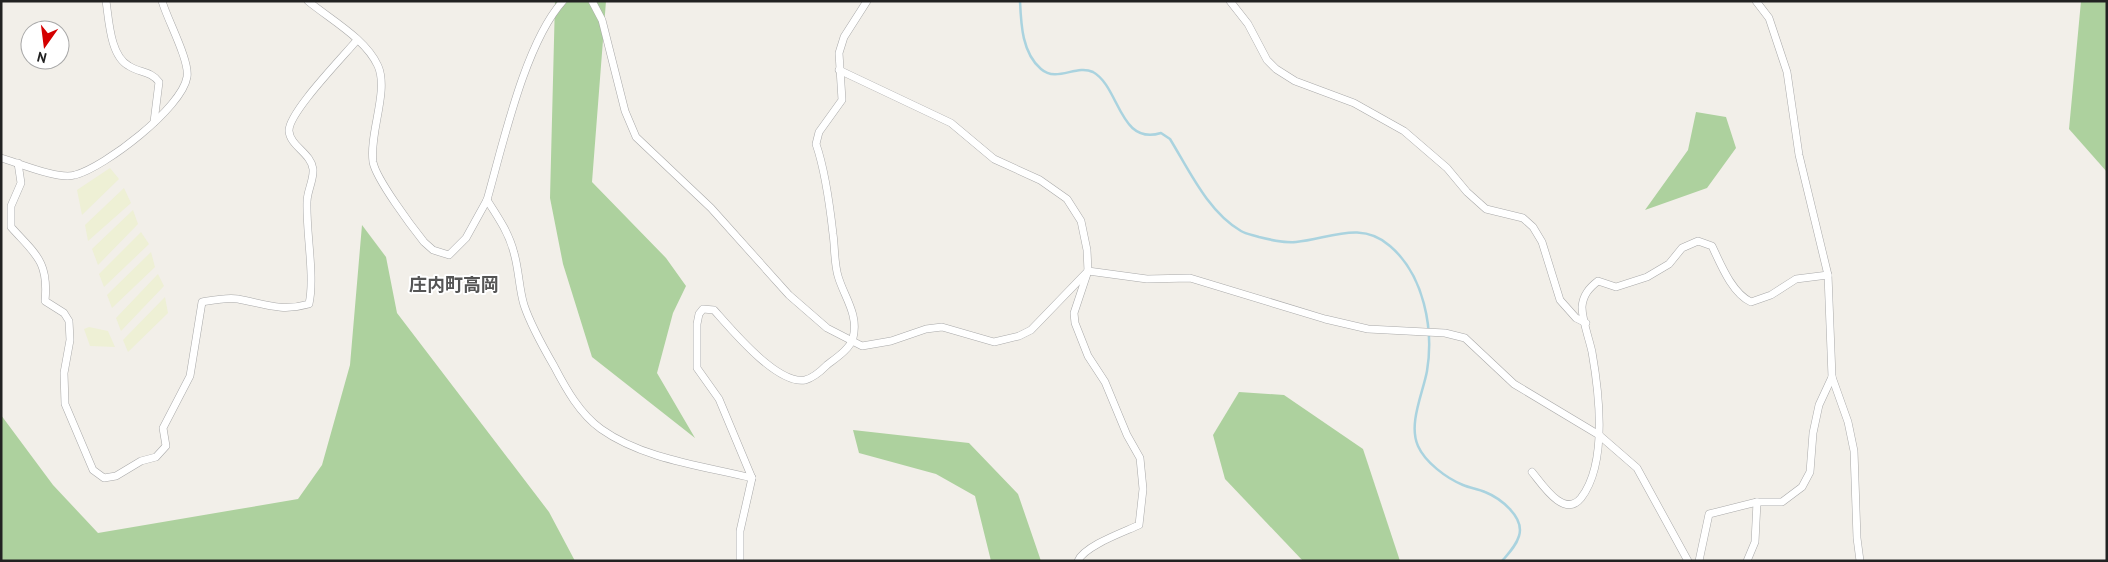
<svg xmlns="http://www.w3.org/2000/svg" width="2108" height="562" font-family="'PT Sans','Noto Sans JP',sans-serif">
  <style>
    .farmland { fill: #eef0d5 }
    .forest { fill: #add19e }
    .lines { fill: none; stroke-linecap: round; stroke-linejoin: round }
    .stream { stroke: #aad3df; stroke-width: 2.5 }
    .minor-casing { stroke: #a9a9a9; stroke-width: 8 }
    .minor { stroke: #fff; stroke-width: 7 }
    .labels { text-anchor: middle; stroke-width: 4; stroke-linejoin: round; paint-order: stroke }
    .quarter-label { font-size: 18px; font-weight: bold; fill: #555; stroke: #fff }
  </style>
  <rect width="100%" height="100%" fill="#f2efe9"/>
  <!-- farmland -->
  <g class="farmland">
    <polygon points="110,168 119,179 82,215 77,190"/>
    <polygon points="124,188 131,203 88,241 85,225"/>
    <polygon points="133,210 138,224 98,265 92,249"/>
    <polygon points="141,232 149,244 104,287 99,274"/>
    <polygon points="151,252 155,267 112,308 107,295"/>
    <polygon points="158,274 164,286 121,331 116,318"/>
    <polygon points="165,297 168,313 128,352 123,340"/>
    <polygon points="89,327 108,331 115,347 90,346 84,329"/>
  </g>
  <!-- forest -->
  <g class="forest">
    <polygon points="555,1 606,1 592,182 666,258 686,286 673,313 657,373 695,438 592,357 563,264 550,198"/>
    <polygon points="2081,1 2107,1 2107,172 2069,129"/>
    <polygon points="1696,112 1726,117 1736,148 1707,188 1645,210 1688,150"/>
    <polygon points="362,225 386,257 397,313 549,512 575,561 1,561 1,415 53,485 98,533 298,499 322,465 350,365"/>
    <polygon points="1239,392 1284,395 1363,449 1400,561 1303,561 1225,479 1213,435"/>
    <polygon points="853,430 969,443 1018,494 1041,561 991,561 975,496 936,474 859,453"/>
  </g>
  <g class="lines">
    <!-- stream -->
    <path class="stream" d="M 1020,1 C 1021,24 1022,53 1041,69 C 1057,83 1076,64 1093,72 C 1120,87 1119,146 1161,133 L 1170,139 C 1189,170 1208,212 1241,231 C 1246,234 1253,235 1259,237 C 1271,240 1283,243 1296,242 C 1329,239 1361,220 1390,246 C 1424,275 1434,329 1427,371 C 1423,393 1408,424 1418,446 C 1425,462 1446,478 1463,485 C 1470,488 1478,489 1485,492 C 1500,498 1525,517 1519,536 C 1516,546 1509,553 1502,561"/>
    <defs>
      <g id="minor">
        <path d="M 106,1 C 109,20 110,56 129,66 C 140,73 151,71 159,82 L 154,122"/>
        <path d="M 308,1 C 331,20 366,39 378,66 C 389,91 369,133 373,162 C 376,179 412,227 424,242 L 433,250 L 449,255 L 466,238 L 487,200 C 503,144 525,43 563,1"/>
        <polyline points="592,1 602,20 625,111 636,137 711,208 789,295 827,328 862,346 891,341 926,329 942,327 994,342 1019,336 1031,330 1088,271 1147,279 1190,278 1325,319 1368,329 1445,333 1465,338 1514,384 1599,435 1637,468 1688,561"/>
        <polyline points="1230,1 1248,24 1267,60 1276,69 1295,81 1354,103 1404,131 1447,168 1467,192 1486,209 1523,218 1533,227 1542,242 1560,300 1576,318 1586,323"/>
        <polyline points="1756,1 1769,18 1787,72 1799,155 1828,275 1832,377 1848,422 1854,451 1857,538 1860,561"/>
        <path d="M 839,70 L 951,123 L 994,159 L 1040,180 L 1067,199 L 1081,221 L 1087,250 L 1088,271 L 1074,313 L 1075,323 L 1088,356 L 1105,382 L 1127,435 L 1140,458 L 1143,489 L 1139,525 C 1124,532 1084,546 1078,561"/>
        <path d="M 1,158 C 19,163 58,180 75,175 C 105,167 182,108 187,77 C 190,61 167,19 162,1"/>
        <path d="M 18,163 L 21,183 L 11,206 L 11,227 C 35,254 49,261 45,301 L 64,313 L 69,321 L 70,340 L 64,373 L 65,404 L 93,470 L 104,478 L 116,476 L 141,461 L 156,457 L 166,446 L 163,428 L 190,376 L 202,302 C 214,300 227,297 238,299 C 265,304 281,312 309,304 C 315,276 306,233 307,202 C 307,191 314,180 313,169 C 311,153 290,146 289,131 C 288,113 343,57 357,40"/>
        <path d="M 487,200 C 498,217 509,233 514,253 C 519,270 519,289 524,305 C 531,326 543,347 554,366 C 566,389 580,414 601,429 C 643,459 703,466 752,478"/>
        <path d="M 1532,472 C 1542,484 1564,519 1581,498 C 1608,463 1599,392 1592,352 C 1589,338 1582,320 1582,307 C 1583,295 1589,288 1598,281 L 1616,287 L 1647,277 L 1669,264 L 1682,248 L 1698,241 L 1712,246 C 1721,265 1732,293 1751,302 L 1771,295 L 1796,279 L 1828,275"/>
        <path d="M 740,561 L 740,531 L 752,478 L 719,399 L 697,368 L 697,324 L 699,314 L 703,309 L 714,310 C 731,329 777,385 805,380 C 813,378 821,371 827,365 C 836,358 850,349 853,338 C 859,314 844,297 838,276 C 834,262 835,248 833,234 C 830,207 825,170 816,144 L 819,132 L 842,100 L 839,53 L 844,37 L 867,1"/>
        <polyline points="1699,561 1709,514 1757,502 1782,502 1802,487 1810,472 1813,433 1819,405 1832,377"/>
        <polyline points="1747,561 1755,542 1757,502"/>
      </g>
    </defs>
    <!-- minor casing -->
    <use href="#minor" class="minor-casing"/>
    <!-- minor -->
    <use href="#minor" class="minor"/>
  </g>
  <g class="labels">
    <!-- quarter labels -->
    <g class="quarter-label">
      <text x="454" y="291">庄内町高岡</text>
    </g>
  </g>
  <!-- border -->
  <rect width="2108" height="562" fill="none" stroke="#222222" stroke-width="5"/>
  <!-- north arrow -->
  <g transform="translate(45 45) rotate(194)"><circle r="24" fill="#ffffff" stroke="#a7a7a7"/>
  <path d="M0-4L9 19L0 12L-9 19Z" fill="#d40000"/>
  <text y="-8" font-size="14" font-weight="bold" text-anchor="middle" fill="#222222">N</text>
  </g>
</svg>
